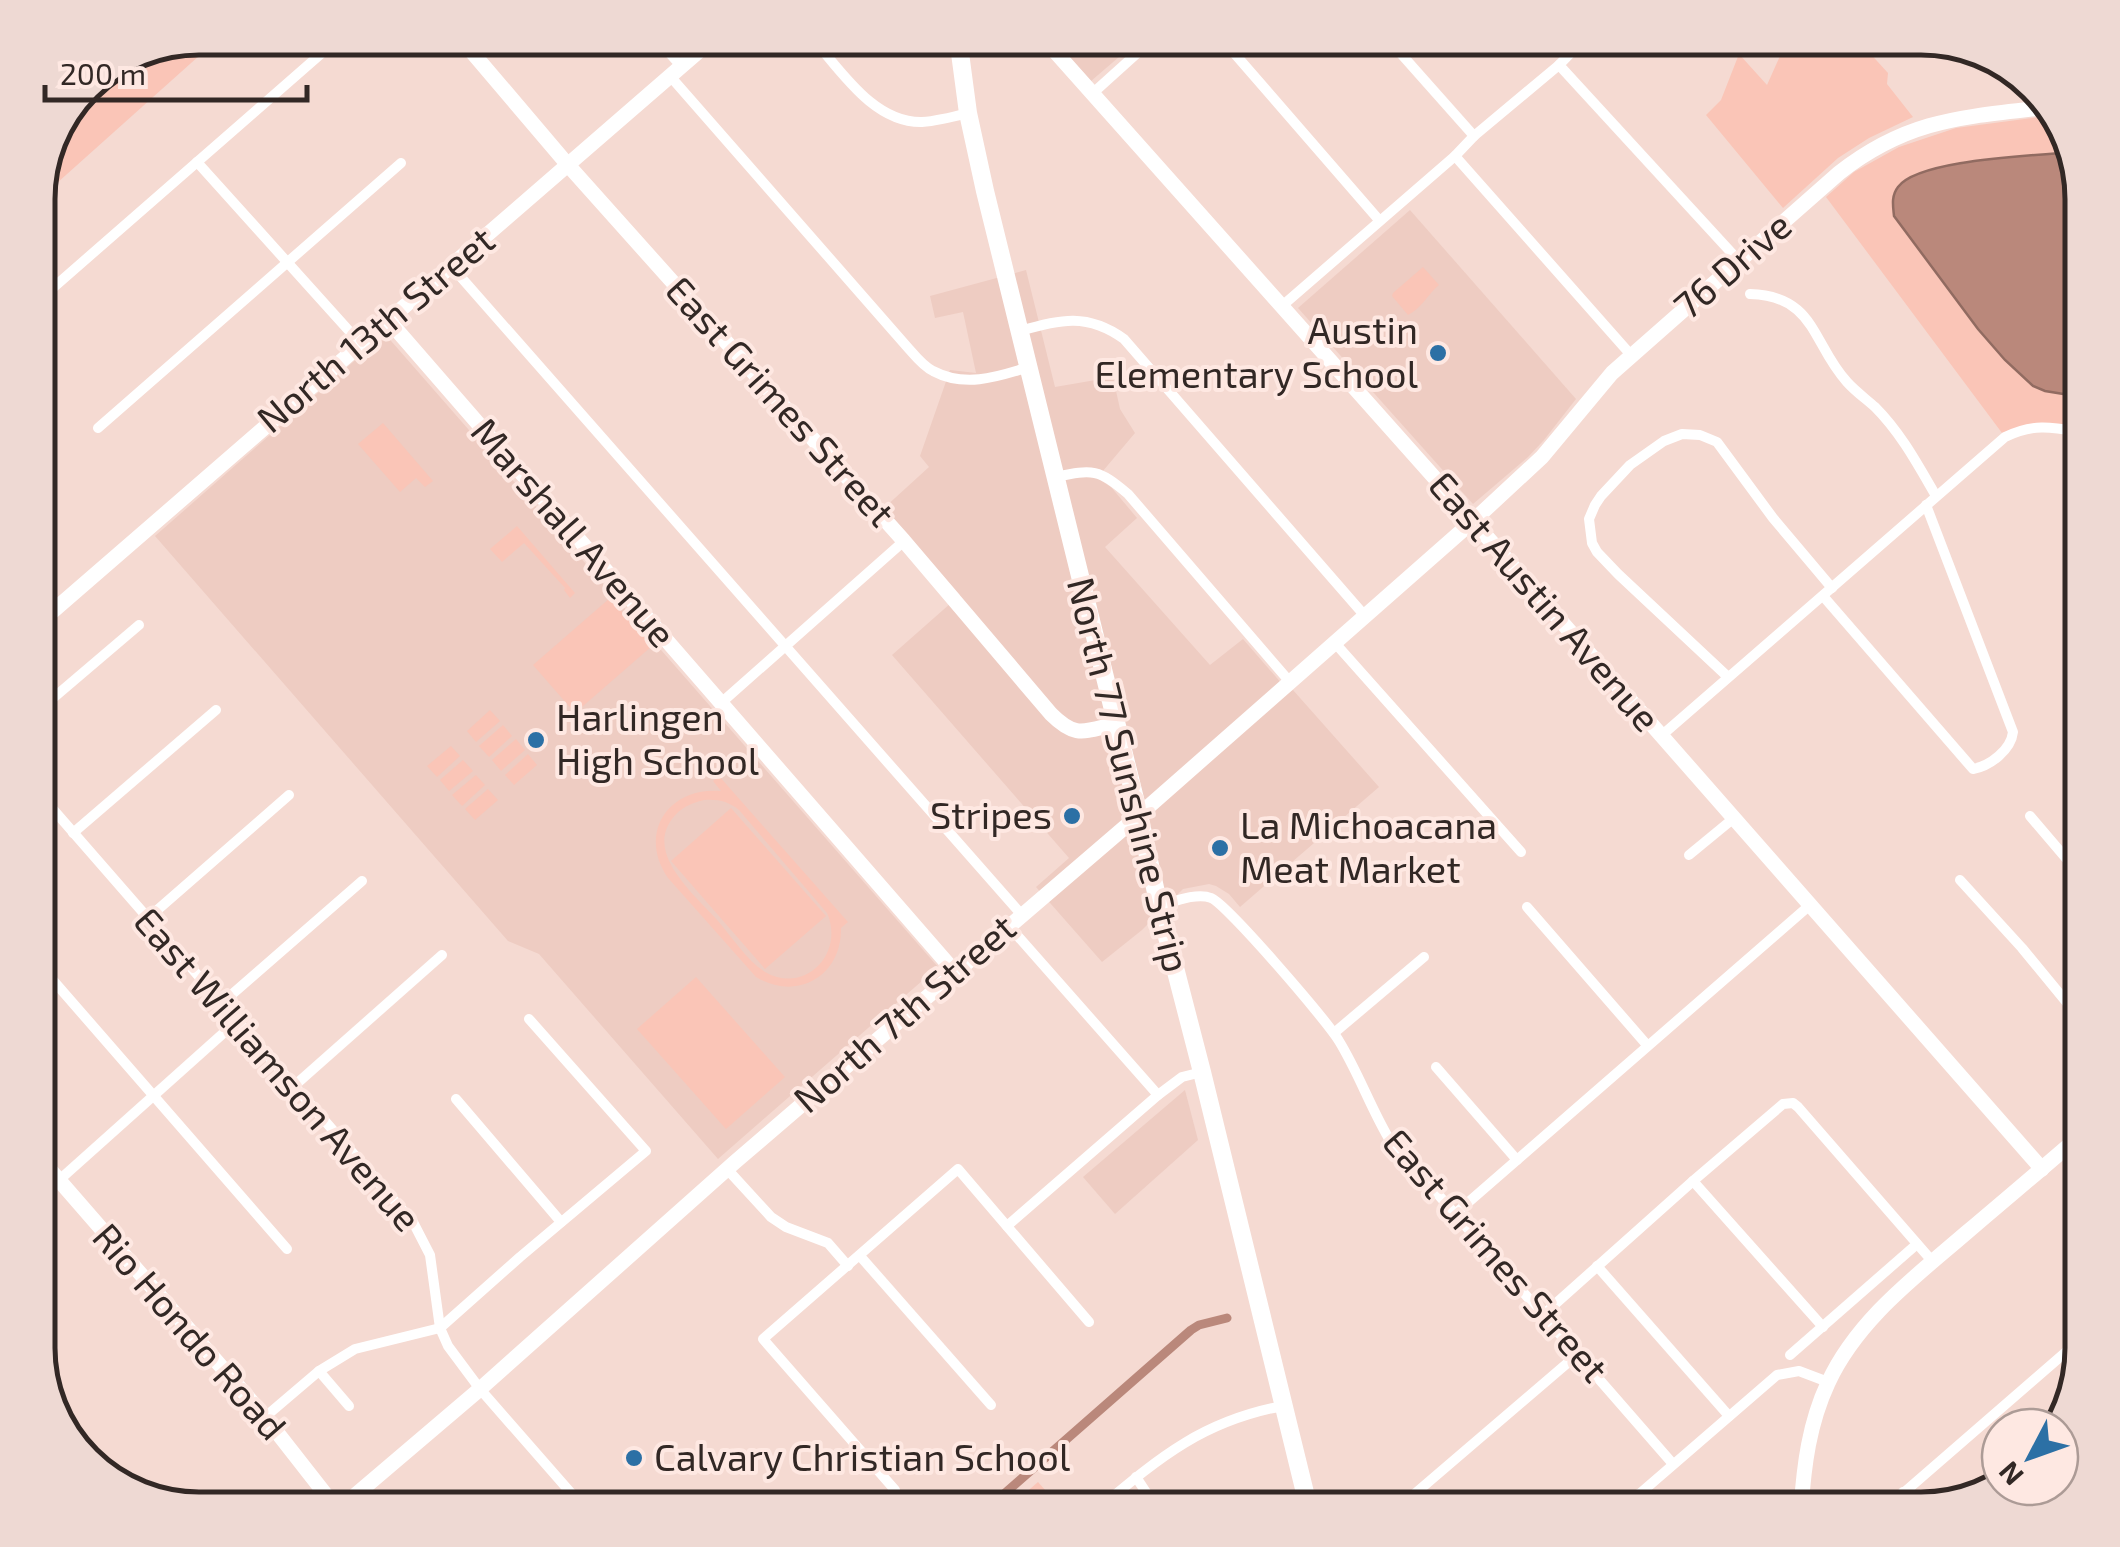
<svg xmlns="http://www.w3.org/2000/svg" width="2120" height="1547" font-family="'Exo 2',sans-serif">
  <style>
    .built { fill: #eeccc2 }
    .green { fill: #fac5b7; fill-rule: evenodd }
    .water { fill: #ba887b; stroke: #916b61; stroke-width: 2.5 }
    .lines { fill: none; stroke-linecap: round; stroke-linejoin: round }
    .canal { stroke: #ba887b; stroke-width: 9 }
    .street { stroke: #fff; stroke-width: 10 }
    .secondary { stroke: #fff; stroke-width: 15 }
    .primary { stroke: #fff; stroke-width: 18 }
    .poi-dot { fill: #2c70a5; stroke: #fee8e2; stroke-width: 4 }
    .labels { text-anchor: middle; stroke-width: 8; stroke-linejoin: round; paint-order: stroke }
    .street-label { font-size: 38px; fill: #322825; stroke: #fee8e2 }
    .poi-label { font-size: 38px; fill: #322825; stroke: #fee8e2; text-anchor: start }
    .rim { fill: none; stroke: #322825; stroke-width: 5 }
  </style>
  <rect width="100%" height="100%" fill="#f5dad2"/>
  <!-- built -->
  <g class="built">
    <polygon points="1052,38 1141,38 1091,81"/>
    <polygon points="1410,210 1576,399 1544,440 1528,457 1473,504 1298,308"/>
    <polygon points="1026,270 1055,387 1113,377 1120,409 1135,433 1097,478 1111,487 1137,518 1105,547 1210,665 1243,639 1289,692 1293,690 1379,787 1240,907 1229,894 1216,886 1209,884 1183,889 1142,930 1102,962 1036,887 1069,858 892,655 960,595 884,508 929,467 920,456 950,370 976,373 963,312 935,318 930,296"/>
    <polygon points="385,334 938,967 718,1159 539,954 508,941 155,536"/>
    <polygon points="1185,1090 1198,1140 1115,1214 1083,1177"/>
  </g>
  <!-- green -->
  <g class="green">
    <polygon points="199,38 219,38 38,200 38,188 92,78"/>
    <polygon points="1788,38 1856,38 1888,73 1887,84 1913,117 1869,138 1838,158 1783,208 1706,115 1721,100 1739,54 1767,85"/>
    <polygon points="2056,115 2066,127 2073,156 1894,216 1978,329 2005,360 2033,386 2082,397 2082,432 2050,427 2005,437 1826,197 1854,172 1899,147 1956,128"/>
    <path d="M 1423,267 L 1439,285 C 1427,295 1422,308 1408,315 L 1392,296 L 1393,293 Z"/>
    <polygon points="383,423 433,481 425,487 416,478 400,492 358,444"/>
    <polygon points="517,526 575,593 570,598 564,590 565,588 524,543 502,562 490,549"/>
    <polygon points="610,598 652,646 575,713 533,665"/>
    <polygon points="490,710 500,721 476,742 467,731"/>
    <polygon points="503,725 512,736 489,757 479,746"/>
    <polygon points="516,739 525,750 501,771 492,760"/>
    <polygon points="451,746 460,756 437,777 427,766"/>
    <polygon points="528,754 537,765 514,785 505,775"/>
    <polygon points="463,760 473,771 449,791 440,780"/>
    <polygon points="476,775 485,785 462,806 452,795"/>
    <path d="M 719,776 L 848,922 L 841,928 C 842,976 797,1002 756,977 L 668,878 C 637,833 669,786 721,791 L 713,781 ZM 704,800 C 718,799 728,801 739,810 L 827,913 C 845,953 805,995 765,972 C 747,961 732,937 718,921 C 696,896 645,855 672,819 C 680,808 691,803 704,800 Z"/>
    <polygon points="488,789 498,800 475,820 465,809"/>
    <polygon points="731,808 826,916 765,969 671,861"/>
    <polygon points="696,977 785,1077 726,1129 637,1029"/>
    <polygon points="1038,1482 1062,1509 1007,1509"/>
  </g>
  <!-- water -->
  <path class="water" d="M 2072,152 L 2082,198 L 2082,397 L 2045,391 L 2033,386 L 2005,360 L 1978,329 L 1894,216 C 1893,206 1891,196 1898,187 C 1919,159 2035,156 2072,152 Z"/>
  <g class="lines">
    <!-- canal -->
    <polyline class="canal" points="987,1509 1191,1330 1199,1325 1227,1318"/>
    <!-- street -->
    <g class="street">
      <polyline points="656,38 681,66"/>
      <path d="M 812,38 C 840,69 873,123 922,122 C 937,121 953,117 968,113"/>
      <polyline points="1221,38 1379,220"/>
      <polyline points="1387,38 1474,136"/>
      <polyline points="1562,38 1572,49"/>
      <polyline points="1729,38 1732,40"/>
      <polyline points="1559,65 1739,261"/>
      <path d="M 670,76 L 909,349 C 916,357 924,367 933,371 C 965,388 997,377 1029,367"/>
      <polyline points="1093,93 1154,38"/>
      <polyline points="1455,156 1631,355"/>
      <polyline points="197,162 360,343"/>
      <polyline points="452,267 1021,914"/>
      <path d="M 1750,294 C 1816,296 1812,344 1847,382 C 1855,391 1866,399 1875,407 C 1901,433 1918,465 1936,496"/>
      <polyline points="38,301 339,38"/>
      <polyline points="1282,306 1455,156 1474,136 1559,65 1585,38"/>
      <path d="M 1020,331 C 1060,319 1088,313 1124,339 L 1365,616"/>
      <polyline points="98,428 401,163"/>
      <polyline points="38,457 44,465"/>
      <path d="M 1055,477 C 1094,469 1098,469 1128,494 L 1290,682"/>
      <path d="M 1823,596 L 1973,769 C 1990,766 2011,750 2013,732 L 1926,505"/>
      <polyline points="1335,643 1521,852"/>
      <polyline points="1728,677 1618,574 1597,552 1592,543 1589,519 1595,505 1601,496 1630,465 1664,441 1682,434 1700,435 1717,442 1773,518 1832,588"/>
      <polyline points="721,703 904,541"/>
      <polyline points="38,711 139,625"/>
      <path d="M 1661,736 L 2005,437 C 2034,423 2052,427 2082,432"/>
      <polyline points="38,792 413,1222 430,1255 440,1328 448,1346 480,1389 585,1509"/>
      <polyline points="2030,816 2082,877"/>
      <polyline points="73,833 216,710"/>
      <polyline points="1689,855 1734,818"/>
      <polyline points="1960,880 2022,948 2082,1021"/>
      <path d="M 1159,906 C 1173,902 1197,892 1211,898 C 1226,903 1328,1022 1339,1041 C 1358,1072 1370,1106 1388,1137 L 1673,1464"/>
      <polyline points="1527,907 1647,1045"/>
      <polyline points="147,919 289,795"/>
      <polyline points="1008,925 1158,1095"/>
      <polyline points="38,963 287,1249"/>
      <polyline points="222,1003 362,881"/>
      <polyline points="1334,1033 1424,957"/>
      <polyline points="1436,1067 1517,1160"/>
      <polyline points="294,1086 442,955"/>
      <polyline points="456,1099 561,1222"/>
      <polyline points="727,1169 771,1217 786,1227 828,1243 848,1266"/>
      <polyline points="1693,1181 1823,1327"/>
      <polyline points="38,1199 237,1021"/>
      <polyline points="1456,1213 1810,905"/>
      <polyline points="1007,1226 1158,1095 1182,1077 1202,1072"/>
      <polyline points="860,1256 991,1405"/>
      <polyline points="1597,1266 1729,1416"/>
      <polyline points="1544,1314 1693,1181 1783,1104 1793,1103 1798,1107 1933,1262"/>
      <polyline points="1790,1355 1917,1244"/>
      <polyline points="319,1371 349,1406"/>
      <polyline points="265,1417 319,1371 355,1349 440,1328 520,1257 646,1151 529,1019"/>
      <polyline points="1136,1477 1157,1509"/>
      <polyline points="895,1490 763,1339 958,1169 1089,1322"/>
      <polyline points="1903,1492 1918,1509"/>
      <polyline points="1639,1494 1653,1509"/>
      <path d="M 1098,1509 C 1159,1458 1202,1421 1283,1406"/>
      <polyline points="1397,1509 1578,1354"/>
      <polyline points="1622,1509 1777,1375 1799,1371 1828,1382"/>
      <polyline points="1885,1509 2082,1338"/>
    </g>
    <!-- secondary -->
    <g class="secondary">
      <path d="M 460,38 L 568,165 L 904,541 L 1051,714 C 1076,739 1084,731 1116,724"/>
      <polyline points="1043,38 1473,521 2042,1169"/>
      <polyline points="389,321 954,971"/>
      <polyline points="38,624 714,38"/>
      <polyline points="38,1156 265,1417 337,1509"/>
      <path d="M 339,1509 L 480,1389 L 735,1162 L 1139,815 L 1473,521 L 1542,457 L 1612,373 L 1839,173 C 1909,118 1965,117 2050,107"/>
      <path d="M 1801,1509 C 1804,1465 1809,1424 1828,1383 C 1857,1320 1915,1277 1966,1233 C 2005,1200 2044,1167 2082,1134"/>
    </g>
    <!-- primary -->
    <polyline class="primary" points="958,38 968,113 985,191 1139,815 1159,906 1202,1072 1309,1509"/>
  </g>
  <!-- markers -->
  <g class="poi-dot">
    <circle cx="1438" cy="353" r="10"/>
    <circle cx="536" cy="740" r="10"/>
    <circle cx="1072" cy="816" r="10"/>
    <circle cx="1220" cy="848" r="10"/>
    <circle cx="634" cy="1458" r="10"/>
  </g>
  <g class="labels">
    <!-- street labels -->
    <g class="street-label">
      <text transform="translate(1733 266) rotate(-41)" y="13">76 Drive</text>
      <text transform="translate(376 330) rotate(-40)" y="13">North 13th Street</text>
      <text transform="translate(780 402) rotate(48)" y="13">East Grimes Street</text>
      <text transform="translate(573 533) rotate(49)" y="13">Marshall Avenue</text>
      <text transform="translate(1544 602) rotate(49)" y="13">East Austin Avenue</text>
      <text transform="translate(1128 775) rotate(76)" y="13">North 77 Sunshine Strip</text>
      <text transform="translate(905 1014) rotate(-41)" y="13">North 7th Street</text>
      <text transform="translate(277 1070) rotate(49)" y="13">East Williamson Avenue</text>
      <text transform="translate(1495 1256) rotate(49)" y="13">East Grimes Street</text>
      <text transform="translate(189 1332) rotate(49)" y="13">Rio Hondo Road</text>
    </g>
    <!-- poi labels -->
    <g class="poi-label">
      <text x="1418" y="344" text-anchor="end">Austin<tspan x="1418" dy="44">Elementary School</tspan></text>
      <text x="556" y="731">Harlingen<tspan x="556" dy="44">High School</tspan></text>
      <text x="1052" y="829" text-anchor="end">Stripes</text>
      <text x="1240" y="839">La Michoacana<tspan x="1240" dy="44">Meat Market</tspan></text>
      <text x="654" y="1471">Calvary Christian School</text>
    </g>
  </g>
  <!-- crop -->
  <path d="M0 0H2120V1547H0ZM199 55H1921A144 144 0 0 1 2065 199V1348A144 144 0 0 1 1921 1492H199A144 144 0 0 1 55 1348V199A144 144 0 0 1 199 55Z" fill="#eed9d3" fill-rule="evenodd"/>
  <path class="rim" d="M199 55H1921A144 144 0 0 1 2065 199V1348A144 144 0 0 1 1921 1492H199A144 144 0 0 1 55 1348V199A144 144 0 0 1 199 55Z"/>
  <!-- north arrow -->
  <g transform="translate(2030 1457) rotate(229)"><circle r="48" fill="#fee8e2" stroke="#ac9b96" stroke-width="2.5"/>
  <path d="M0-8L18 38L0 25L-18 38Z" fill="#2c70a5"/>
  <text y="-15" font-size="28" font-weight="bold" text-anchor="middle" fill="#322825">N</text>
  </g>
  <!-- scale -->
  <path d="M45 85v15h262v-15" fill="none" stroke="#322825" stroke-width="5"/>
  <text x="60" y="85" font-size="30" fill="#322825" stroke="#fee8e2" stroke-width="8" paint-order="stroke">200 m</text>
</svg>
